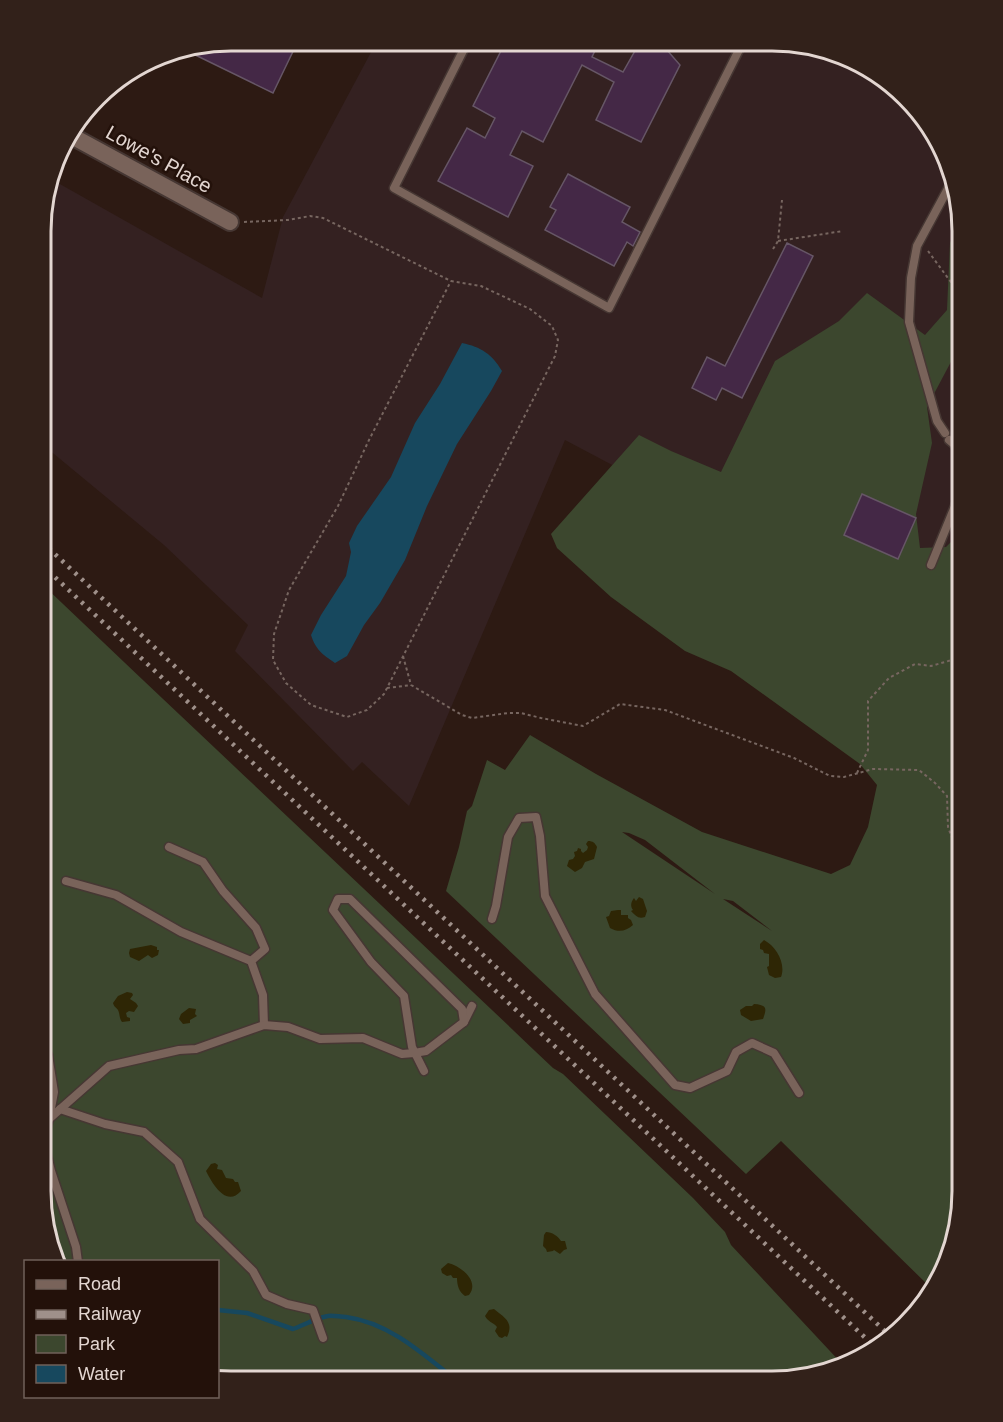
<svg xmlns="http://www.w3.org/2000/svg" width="1003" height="1422" font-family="Helvetica,sans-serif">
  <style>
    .commercial { fill: #342121 }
    .green { fill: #3c472e; fill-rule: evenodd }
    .sand { fill: #2e2605 }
    .water { fill: #17485e }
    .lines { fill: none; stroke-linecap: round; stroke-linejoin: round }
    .stream { stroke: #17485e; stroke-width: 4.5 }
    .building { fill: #442846; stroke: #665666; stroke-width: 1.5 }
    .service-casing { stroke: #463733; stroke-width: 11 }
    .minor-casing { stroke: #463733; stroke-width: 20 }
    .path { stroke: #776660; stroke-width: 2; stroke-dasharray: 3 3; stroke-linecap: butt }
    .service { stroke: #79635a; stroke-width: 8 }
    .minor { stroke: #79635a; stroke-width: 16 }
    .rail { stroke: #9f908a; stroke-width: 4.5; stroke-dasharray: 3 6; stroke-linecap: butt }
    .labels { text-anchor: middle; stroke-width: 5; stroke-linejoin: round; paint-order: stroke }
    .street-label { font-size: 20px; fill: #e3d6d1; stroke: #23110a }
    .rim { fill: none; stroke: #e3d6d1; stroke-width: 3 }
  </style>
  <rect width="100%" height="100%" fill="#2d1a13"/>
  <!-- commercial -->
  <polygon class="commercial" points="377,41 797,42 888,80 943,147 962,231 962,650 565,440 409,806 362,762 353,771 235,651 248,625 164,545 42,444 42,206 51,179 262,298 283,217"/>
  <!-- green -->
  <g class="green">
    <path d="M 960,219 L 962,231 L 962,341 L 927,407 L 932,443 L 916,514 L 920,548 L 946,547 L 962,531 L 962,1204 L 933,1290 L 781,1141 L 746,1174 L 446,891 L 459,847 L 467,811 L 472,806 L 487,760 L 505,770 L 530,735 L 596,774 L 702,832 L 831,874 L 850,865 L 868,827 L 877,785 L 860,764 L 731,671 L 685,651 L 611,597 L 557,548 L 551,534 L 639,435 L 671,451 L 721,472 L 775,361 L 839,321 L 867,293 L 925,335 L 947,310 L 950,243 ZM 622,832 L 629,833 L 645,840 L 715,894 ZM 723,899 L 733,901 L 772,931 Z"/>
    <path d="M 42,584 C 212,746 383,906 553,1068 L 563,1074 L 693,1198 L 725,1232 L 731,1245 L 843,1365 L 772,1381 L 218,1380 L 218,1262 L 57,1261 L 41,1191 Z"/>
  </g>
  <!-- sand -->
  <g class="sand">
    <path d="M 588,841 C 593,841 595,843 597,847 L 594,859 L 585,862 L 582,868 L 575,872 L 567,866 L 569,860 L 573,859 L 575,856 L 574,852 L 577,851 L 578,848 L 581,849 L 581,851 L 583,853 L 587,850 L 588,847 L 586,844 Z"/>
    <path d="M 639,897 L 643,899 L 647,911 L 645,917 C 638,919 636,916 631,911 L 633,910 C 630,906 631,902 634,898 L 636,901 Z"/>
    <path d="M 618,910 L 621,910 L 621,915 L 628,915 L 628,918 L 631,920 L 633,925 C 626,931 619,933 610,928 L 606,917 L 609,916 L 611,911 Z"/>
    <path d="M 764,940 C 777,947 786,964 781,977 L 775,978 L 769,975 L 767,967 L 769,966 L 769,954 L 764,953 L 763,950 L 760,949 L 760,944 Z"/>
    <polygon points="151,945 157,947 157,950 159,950 158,955 152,958 148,955 139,961 130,957 129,953 130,949"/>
    <path d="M 127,992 L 132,993 L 133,995 L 130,999 L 136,1003 L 138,1006 L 134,1012 L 129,1011 L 126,1013 L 127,1017 L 130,1018 L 130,1021 L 122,1022 C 119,1018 120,1014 118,1010 C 116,1007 114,1007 113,1003 L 118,996 Z"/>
    <path d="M 754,1004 C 767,1005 767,1008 763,1019 L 751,1021 L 741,1015 L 740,1010 L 746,1006 L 752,1006 Z"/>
    <polygon points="189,1008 196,1009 195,1014 197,1016 190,1020 190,1023 183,1024 179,1019 181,1014"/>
    <path d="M 215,1163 L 218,1165 L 217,1169 L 222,1170 L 226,1178 L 233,1179 L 235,1182 L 238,1182 L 241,1191 C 226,1208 212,1183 206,1171 L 211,1164 Z"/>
    <path d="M 546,1232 C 552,1232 558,1236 561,1241 L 565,1241 L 567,1249 L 564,1250 L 560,1254 L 554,1250 L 553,1251 L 547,1252 L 546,1249 L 543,1246 L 544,1235 Z"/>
    <path d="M 448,1263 C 461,1266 480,1281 469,1295 L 465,1296 C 459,1292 457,1285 457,1278 L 453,1278 L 451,1275 L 447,1276 L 442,1273 L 441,1269 Z"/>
    <path d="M 494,1309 C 505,1318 514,1322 507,1337 L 505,1336 L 502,1338 L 499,1337 L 495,1331 L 497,1327 C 493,1322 488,1322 485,1316 L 489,1310 Z"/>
  </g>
  <!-- water -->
  <path class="water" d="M 462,343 C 481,347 492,354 502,371 L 491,391 L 457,444 L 427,506 L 405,560 L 380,603 L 364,625 L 347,656 L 335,663 C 322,654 316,650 311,635 L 321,615 L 346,576 L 351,552 L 349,543 L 357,526 L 391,477 L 415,423 L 440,384 Z"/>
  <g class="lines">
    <!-- stream -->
    <path class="stream" d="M 218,1310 L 247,1313 L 293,1329 C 304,1325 316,1318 328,1316 C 333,1315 340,1317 346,1317 C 390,1323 423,1354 457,1381"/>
  </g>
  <!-- building -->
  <g class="building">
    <polygon points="231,40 298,41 273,93 183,49"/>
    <polygon points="506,41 599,42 592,57 623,72 640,42 660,42 680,65 641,142 596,120 614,82 582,65 543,142 522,131 510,155 533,166 508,217 438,181 467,128 485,138 495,118 473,106"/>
    <polygon points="568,174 630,207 622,222 640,232 633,246 627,242 614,266 545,230 556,210 550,207"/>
    <polygon points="787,243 813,256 742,398 722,388 716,400 692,388 707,357 725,366"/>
    <polygon points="862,494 916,518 898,559 844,535"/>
  </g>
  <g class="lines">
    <defs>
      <g id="service">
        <polyline points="468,41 394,188 609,308 743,42"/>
        <polyline points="945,433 937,421 909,322 911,278 917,246 951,183"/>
        <polyline points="949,440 962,451"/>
        <polyline points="956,446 962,432"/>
        <polyline points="931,565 962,489"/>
        <polyline points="169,847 203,862 223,891 256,928 265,949 251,961 263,995 264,1025"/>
        <polyline points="66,881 116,895 181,932 251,961"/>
        <polyline points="492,919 496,906 508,837 519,818 536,817 540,836 545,896 595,994 675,1085 690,1088 727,1071 736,1052 752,1043 774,1053 799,1093"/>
        <polyline points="464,1022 472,1006"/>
        <polyline points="60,1109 105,1124 144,1132 178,1162 200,1219 253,1271 266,1295 287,1304 313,1310 323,1338"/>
        <polyline points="41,1124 49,1119 54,1092 48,1055 41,1043"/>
        <polyline points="78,1262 76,1247 51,1171 43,1140 49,1119 109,1066 179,1050 196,1049 264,1025 288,1027 320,1039 363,1038 402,1054 414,1053 426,1051 464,1022 462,1009 350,899 338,899 333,910 371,962 404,996 412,1047 424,1071"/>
      </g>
      <polyline id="minor" points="68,134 230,222"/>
    </defs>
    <!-- service casing -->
    <use href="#service" class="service-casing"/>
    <!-- minor casing -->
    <use href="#minor" class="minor-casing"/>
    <!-- path -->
    <g class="path">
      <polyline points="244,222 288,220 310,216 323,218 451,281 481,286 530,309 552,326 558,340 555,356 384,694 367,710 347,717 311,705 286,683 273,660 274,634 289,590 338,506 369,440 451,281"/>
      <polyline points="778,241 843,231"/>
      <polyline points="773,249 778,241 782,200"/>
      <polyline points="928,251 959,293 962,293"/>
      <polyline points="403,656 411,685 462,715 472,718 508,713 521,713 541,718 583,726 620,704 665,710 794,758 830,776 844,777 873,769 919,770 935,783 947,796 948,827 960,859 962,858"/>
      <polyline points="387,688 411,685"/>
      <polyline points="857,773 868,750 868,701 889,678 915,664 931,666 962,657"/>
    </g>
    <!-- service -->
    <use href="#service" class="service"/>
    <!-- minor -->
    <use href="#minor" class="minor"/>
    <!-- rail -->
    <g class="rail">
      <polyline points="42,542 888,1334"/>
      <polyline points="42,565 874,1346"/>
    </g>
  </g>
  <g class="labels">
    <!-- street labels -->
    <g class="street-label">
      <text transform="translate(159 159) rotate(29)" y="7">Lowe's Place</text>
    </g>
  </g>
  <!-- crop -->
  <path d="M0 0H1003V1422H0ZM231 51H772A180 180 0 0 1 952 231V1191A180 180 0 0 1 772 1371H231A180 180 0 0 1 51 1191V231A180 180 0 0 1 231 51Z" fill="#32211a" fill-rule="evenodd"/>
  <path class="rim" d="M231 51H772A180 180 0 0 1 952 231V1191A180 180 0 0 1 772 1371H231A180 180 0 0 1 51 1191V231A180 180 0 0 1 231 51Z"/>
  <!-- legend -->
  <rect x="24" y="1260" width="195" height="138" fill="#23110a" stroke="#70605a" stroke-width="1.5"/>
  <rect x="36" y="1280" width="30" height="9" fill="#79635a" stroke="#70605a" stroke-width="1.5"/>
  <text x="78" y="1290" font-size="18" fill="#e3d6d1">Road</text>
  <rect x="36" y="1310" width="30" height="9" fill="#9f908a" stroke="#70605a" stroke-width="1.5"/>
  <text x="78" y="1320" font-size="18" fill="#e3d6d1">Railway</text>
  <rect x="36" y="1335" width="30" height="18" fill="#3c472e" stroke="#70605a" stroke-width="1.5"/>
  <text x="78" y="1350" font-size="18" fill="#e3d6d1">Park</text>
  <rect x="36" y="1365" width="30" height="18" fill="#17485e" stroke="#70605a" stroke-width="1.5"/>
  <text x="78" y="1380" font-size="18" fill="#e3d6d1">Water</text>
</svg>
